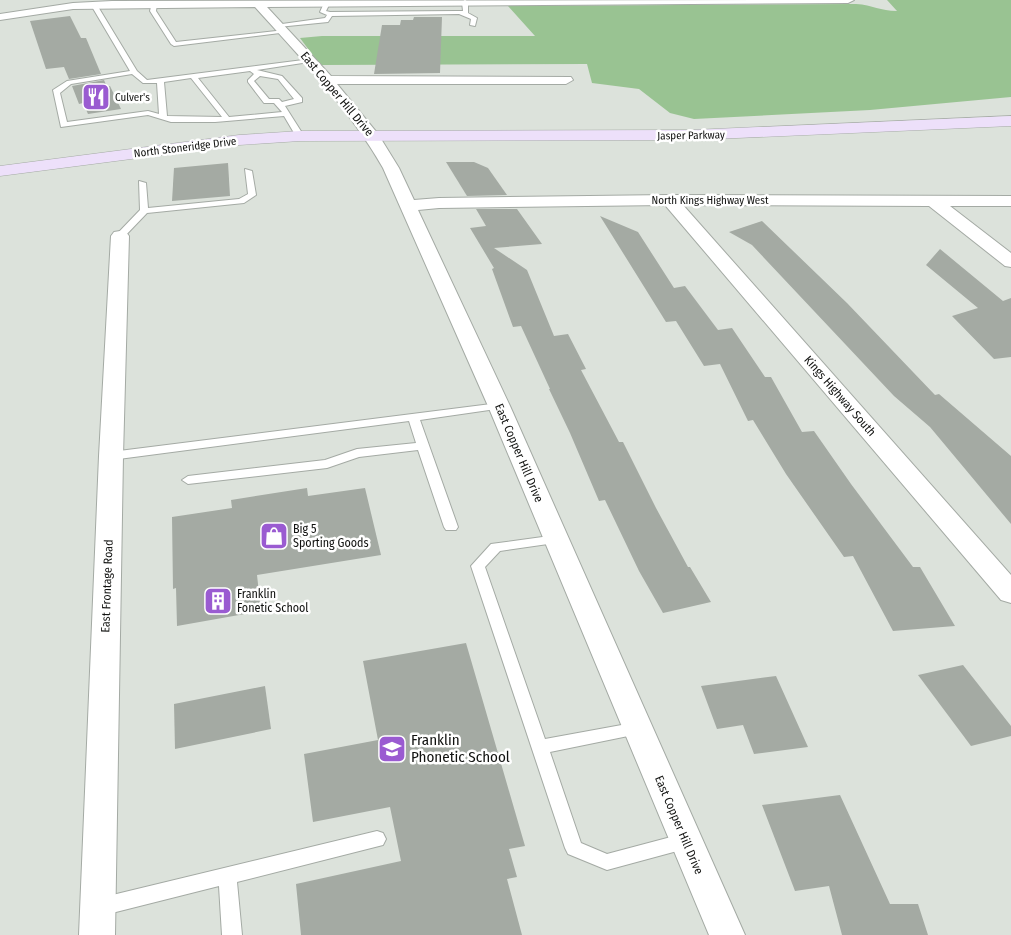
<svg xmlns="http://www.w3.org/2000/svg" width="1011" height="935" font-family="'Fira Sans Condensed',sans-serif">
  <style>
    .green { fill: #99c392 }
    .building { fill: #a4aaa3 }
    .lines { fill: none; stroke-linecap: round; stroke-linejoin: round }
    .service-casing { stroke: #a4aaa4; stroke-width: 2 }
    .minor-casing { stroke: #a4aaa4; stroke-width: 2 }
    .secondary-casing { stroke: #a4aaa4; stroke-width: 1 }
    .service { fill: #fff; fill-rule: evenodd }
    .minor { fill: #fff; fill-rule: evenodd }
    .secondary { fill: #ede0fa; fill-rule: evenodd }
    .labels { text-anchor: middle; stroke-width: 5; stroke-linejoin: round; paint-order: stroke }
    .far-poi-label { font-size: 11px; fill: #111210; stroke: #fff; text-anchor: start }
    .far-street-label { font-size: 11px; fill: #111210; stroke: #fff }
    .street-label { font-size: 12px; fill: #111210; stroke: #fff }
    .poi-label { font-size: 12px; fill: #111210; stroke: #fff; text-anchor: start }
    .near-poi-label { font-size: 15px; fill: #111210; stroke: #fff; text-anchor: start }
  </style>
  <rect width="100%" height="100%" fill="#dce2db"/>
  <!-- green -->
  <path class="green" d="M 887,0 L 1011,0 L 1011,97 L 870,110 L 694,119 L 670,113 L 639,89 L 592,83 L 587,64 L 320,65 L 300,38 L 322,36 L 535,36 L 508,6 L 856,4 C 873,5 880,11 897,11 Z"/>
  <!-- building -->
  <g class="building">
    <polygon points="70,16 81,38 86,38 101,74 69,79 64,67 46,69 30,21"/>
    <polygon points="414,17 442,17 440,73 374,74 382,25 400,25 401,20 413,20"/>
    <polygon points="104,80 107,87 110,86 121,109 88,114 83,103 79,104 72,86"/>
    <polygon points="446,162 474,162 488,168 507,195 467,196"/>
    <polygon points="228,163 230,196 172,201 174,168"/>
    <polygon points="476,209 517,209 542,244 494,248 527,270 554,336 568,334 586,369 581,370 619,442 623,442 656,508 688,567 690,567 711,602 663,613 639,571 605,500 599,501 570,433 549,389 550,389 521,326 513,327 492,269 494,268 470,228 486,226"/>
    <polygon points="600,216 638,232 674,288 685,286 718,330 732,328 765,377 771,377 802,432 814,431 851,484 913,567 920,567 955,626 893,631 853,556 844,557 786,474 753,420 748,421 720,364 704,366 676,321 666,322"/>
    <polygon points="762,221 847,303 935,395 939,394 1011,456 1011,524 930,427 894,396 752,245 729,232"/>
    <polygon points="940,249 1003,301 1011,298 1011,357 994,359 952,316 978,308 926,265"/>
    <polygon points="307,488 308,496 365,488 381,555 257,575 261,611 177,626 176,588 173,589 172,517 232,508 231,500"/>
    <polygon points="466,643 525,846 509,849 517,877 507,879 522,935 301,935 296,884 401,861 390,807 313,822 304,754 378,740 363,661"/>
    <polygon points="963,665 1011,726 1011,736 971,746 918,675"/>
    <polygon points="776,676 808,747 754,754 743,725 717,729 701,686"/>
    <polygon points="265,686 271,729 175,749 174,704"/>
    <polygon points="840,795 890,904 918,904 928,935 842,935 829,886 795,891 762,805"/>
  </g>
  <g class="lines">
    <defs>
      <g id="service">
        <polygon points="465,0 468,2 468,13 477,18 475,26 470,25 471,19 459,14 332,16 328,22 278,27 275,25 325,18 327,15 320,12 324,3 327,1 330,3 326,11 330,12 456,11 463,11 462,2"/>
        <path d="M 94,3 L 97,5 L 137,71 L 147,80 L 311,59 L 311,61 L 309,62 L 257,70 L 282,76 L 302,98 L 302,102 L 285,106 L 304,136 L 297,138 L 284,116 L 215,122 L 171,122 L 148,115 L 61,127 L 53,90 L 67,81 L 130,71 L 91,5 ZM 250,71 L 254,74 L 248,80 L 248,82 L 264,103 L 274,103 L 282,112 L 229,117 L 198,78 ZM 132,74 L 143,83 L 157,83 L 159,114 L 148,111 L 67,122 L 60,93 L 71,84 ZM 260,76 L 278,79 L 294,99 L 282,102 L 279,99 L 269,99 L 254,81 ZM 191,78 L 222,117 L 167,116 L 164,82 Z"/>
        <polygon points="152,3 157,4 156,11 176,42 285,30 288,32 174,46 171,44 150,11"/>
        <polygon points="245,169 252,171 256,195 244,203 147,213 123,238 120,239 115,236 140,210 139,181 146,183 148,208 239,199 248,194"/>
        <polygon points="499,403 505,406 503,408 420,420 458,527 456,530 446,530 444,527 418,450 359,457 327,468 188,484 182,480 188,476 325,460 357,449 416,443 409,421 111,460 105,456 111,452"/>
        <polygon points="557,535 562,536 564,539 562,542 500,551 485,567 545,739 638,722 644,723 646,728 644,733 638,734 550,752 581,843 607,854 686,833 692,835 695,841 692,847 607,870 568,854 565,848 471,566 491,544"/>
        <polygon points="377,831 383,833 386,839 383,845 237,882 242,935 222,935 219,886 100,916 93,913 91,907 93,901 100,898"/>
      </g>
      <g id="minor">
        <path d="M 854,0 L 848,3 L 267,7 L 331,76 L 571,77 L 573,80 L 566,84 L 337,84 L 378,134 L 399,168 L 414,200 L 439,198 L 670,195 L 1011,196 L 1011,206 L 950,206 L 1011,253 L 1011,267 L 1005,266 L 929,206 L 683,205 L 1011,575 L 1011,603 L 1001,600 L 665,205 L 439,208 L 418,210 L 510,406 L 745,935 L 709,935 L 488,406 L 383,168 C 349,108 301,58 255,7 L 73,9 L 0,20 L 0,14 L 73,3 L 112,1 Z"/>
        <polygon points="120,231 126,232 129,236 123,456 115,935 79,935 99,456 111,236 114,232"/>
      </g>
      <polygon id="secondary" points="1011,116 1011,126 692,140 300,141 239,145 0,176 0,166 239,135 300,131 692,130"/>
    </defs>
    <!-- service casing -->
    <use href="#service" class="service-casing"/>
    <!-- minor casing -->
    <use href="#minor" class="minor-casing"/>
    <!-- secondary casing -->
    <use href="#secondary" class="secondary-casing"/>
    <!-- service -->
    <use href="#service" class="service"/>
    <!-- minor -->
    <use href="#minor" class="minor"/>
    <!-- secondary -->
    <use href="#secondary" class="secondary"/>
  </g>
  <!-- icons -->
  <defs>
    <symbol id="restaurant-square" viewBox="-11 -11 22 22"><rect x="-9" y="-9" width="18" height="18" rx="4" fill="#9a5bd1" stroke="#fff"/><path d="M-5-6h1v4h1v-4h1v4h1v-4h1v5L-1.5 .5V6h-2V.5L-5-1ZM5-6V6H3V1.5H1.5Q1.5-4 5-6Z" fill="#fff"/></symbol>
    <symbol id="shop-square" viewBox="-11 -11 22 22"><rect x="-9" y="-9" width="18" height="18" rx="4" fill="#9a5bd1" stroke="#fff"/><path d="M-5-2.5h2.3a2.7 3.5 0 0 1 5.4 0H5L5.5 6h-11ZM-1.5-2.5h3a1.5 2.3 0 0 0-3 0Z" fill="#fff"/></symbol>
    <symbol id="building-square" viewBox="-11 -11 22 22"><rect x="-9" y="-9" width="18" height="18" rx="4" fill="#9a5bd1" stroke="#fff"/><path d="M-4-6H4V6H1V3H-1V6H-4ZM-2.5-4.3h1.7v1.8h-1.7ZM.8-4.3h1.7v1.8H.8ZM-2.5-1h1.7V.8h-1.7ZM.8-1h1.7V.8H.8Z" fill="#fff"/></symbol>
    <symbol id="school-square" viewBox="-11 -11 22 22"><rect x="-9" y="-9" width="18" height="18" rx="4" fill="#9a5bd1" stroke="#fff"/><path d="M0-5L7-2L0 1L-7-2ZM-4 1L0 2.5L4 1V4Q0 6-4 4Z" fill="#fff"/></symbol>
  </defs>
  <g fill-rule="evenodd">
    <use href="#restaurant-square" x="80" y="81" width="32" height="32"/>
    <use href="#shop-square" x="258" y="520" width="32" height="32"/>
    <use href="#building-square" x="202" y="585" width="32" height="32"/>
    <use href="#school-square" x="376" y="733" width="32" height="32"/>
  </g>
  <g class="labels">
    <!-- far-poi labels -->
    <g class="far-poi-label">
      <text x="115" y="101">Culver's</text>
    </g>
    <!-- far-street labels -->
    <g class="far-street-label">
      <text transform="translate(691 135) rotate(-1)" y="4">Jasper Parkway</text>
      <text transform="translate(185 147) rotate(-7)" y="4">North Stoneridge Drive</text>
      <text x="710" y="204">North Kings Highway West</text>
    </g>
    <!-- street labels -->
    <g class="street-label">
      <text transform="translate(337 94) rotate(50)" y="4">East Copper Hill Drive</text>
      <text transform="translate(840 396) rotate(49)" y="4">Kings Highway South</text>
      <text transform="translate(519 453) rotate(67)" y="4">East Copper Hill Drive</text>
      <text transform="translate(107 586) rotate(-88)" y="4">East Frontage Road</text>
      <text transform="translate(679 825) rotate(67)" y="4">East Copper Hill Drive</text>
    </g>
    <!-- poi labels -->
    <g class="poi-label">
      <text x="293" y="533">Big 5<tspan x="293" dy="14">Sporting Goods</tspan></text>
      <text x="237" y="598">Franklin<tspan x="237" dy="14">Fonetic School</tspan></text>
    </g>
    <!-- near-poi labels -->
    <g class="near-poi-label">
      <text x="411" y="745">Franklin<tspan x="411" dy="17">Phonetic School</tspan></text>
    </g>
  </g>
</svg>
